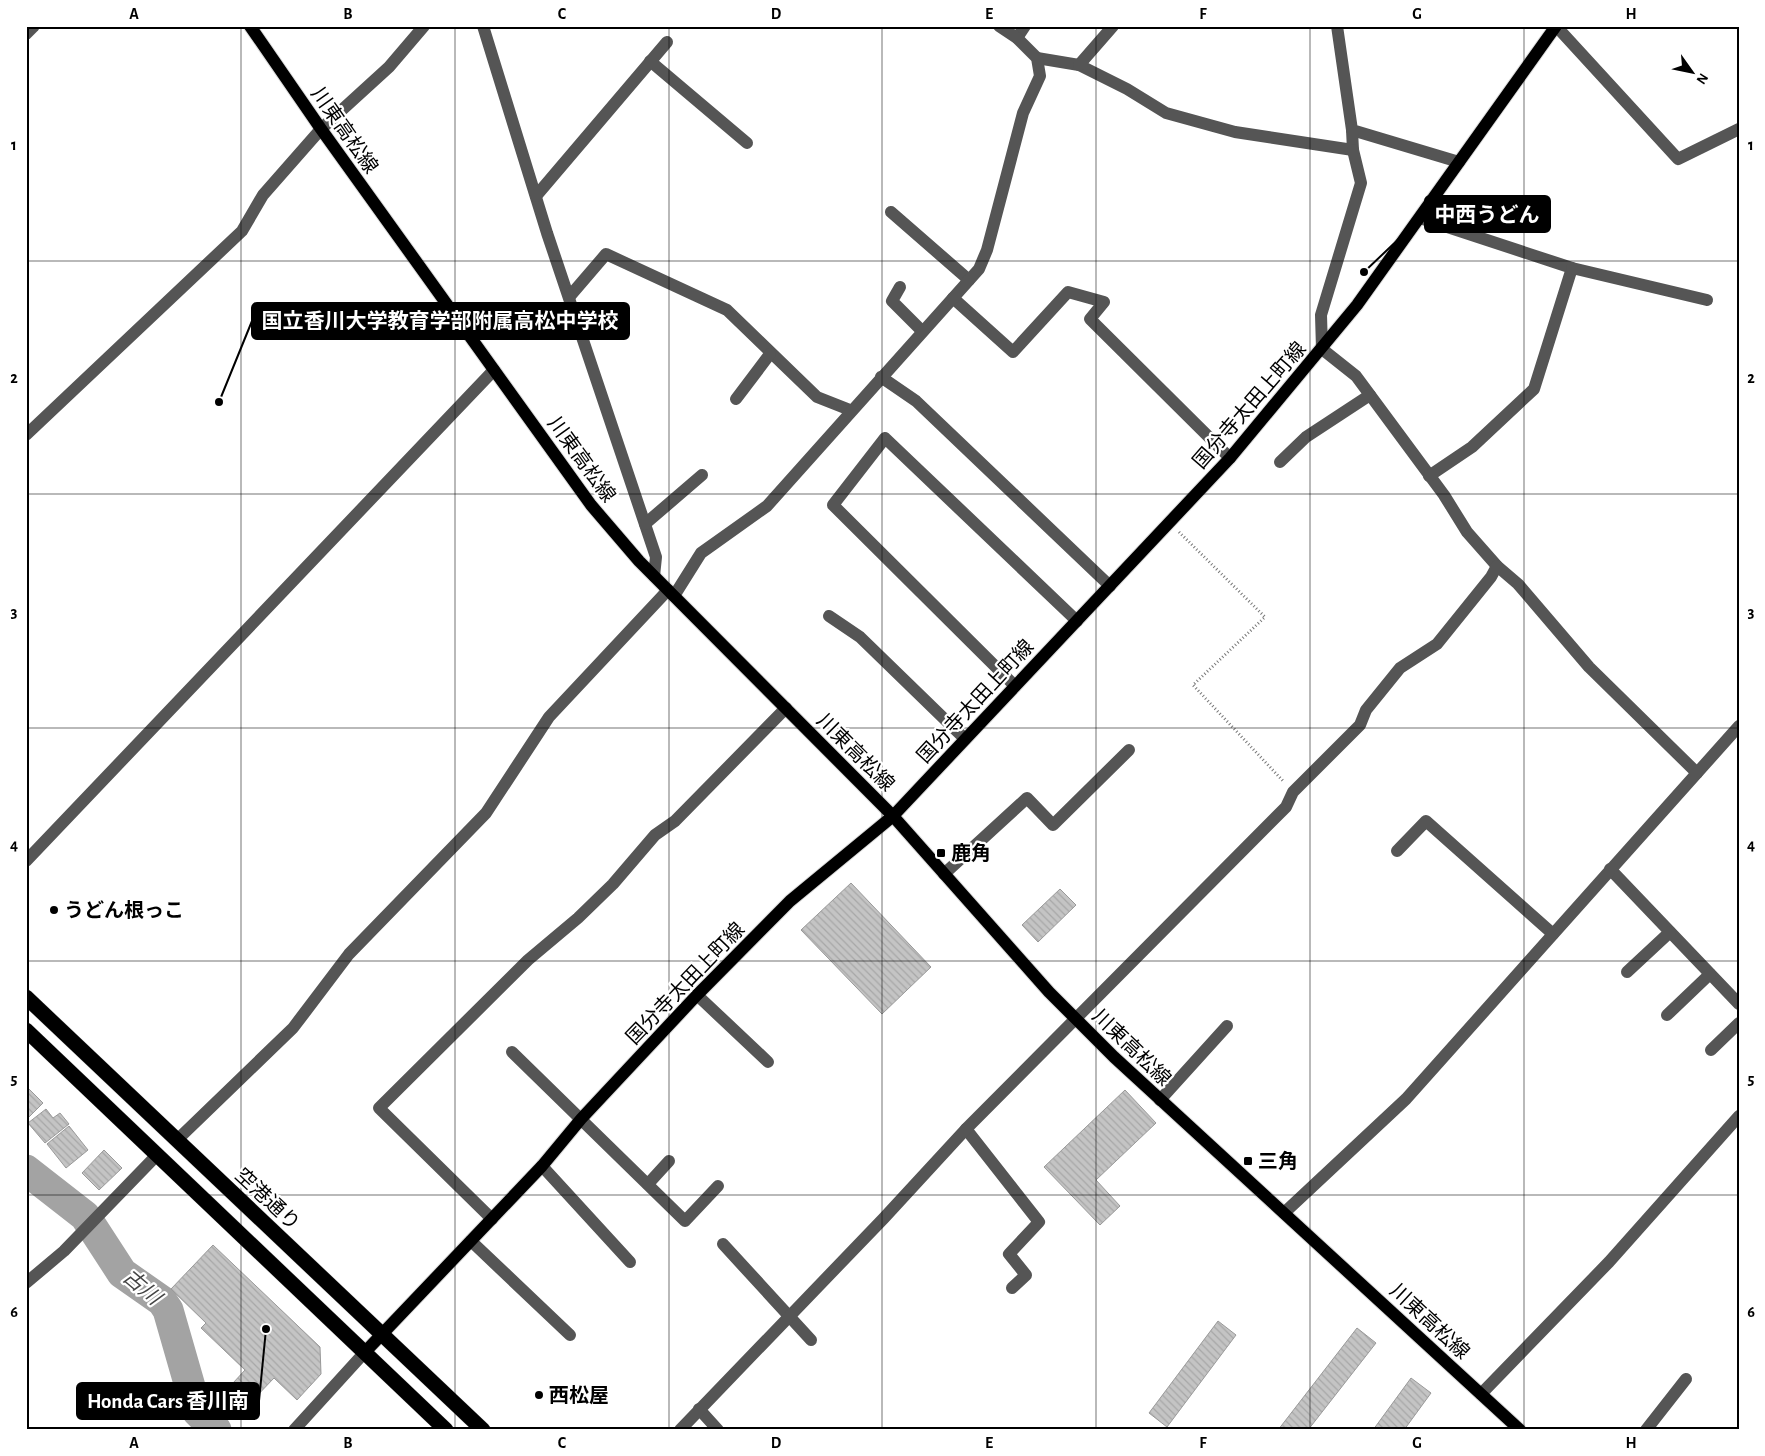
<svg xmlns="http://www.w3.org/2000/svg" width="1765" height="1456" font-family="'Alegreya Sans','Noto Sans JP',sans-serif">
  <style>
    .lines { fill: none; stroke-linecap: round; stroke-linejoin: round }
    .river { stroke: #a3a3a3; stroke-width: 31 }
    .building { fill: url(#building-back-hatch); stroke: #999 }
    .major-casing { stroke: #dbdbdb; stroke-width: 14 }
    .highway-casing { stroke: #dbdbdb; stroke-width: 16 }
    .path { stroke: #777; stroke-width: 3; stroke-dasharray: 1 2.5; stroke-linecap: butt }
    .minor { stroke: #555; stroke-width: 12 }
    .major { stroke: #000; stroke-width: 12 }
    .highway { stroke: #000; stroke-width: 15 }
    .grid { fill: none; stroke: #000; stroke-width: 1; stroke-opacity: 0.55 }
    .poi-dot { fill: #000; stroke: #fff; stroke-width: 2 }
    .labels { text-anchor: middle; stroke-width: 4.5; stroke-linejoin: round; paint-order: stroke }
    .street-label { font-size: 20px; fill: #000; stroke: #fff }
    .poi-label { font-size: 20px; font-weight: bold; fill: #000; stroke: #fff; text-anchor: start }
    .water-label { font-size: 21px; font-style: italic; fill: #444; stroke: #fff }
    .leader { fill: none; stroke: #000; stroke-width: 2 }
    .callout-dot { fill: #000; stroke: #fff; stroke-width: 2 }
    .callout { fill: #000; stroke: #000; stroke-width: 2 }
    .callout-label { font-size: 21px; text-anchor: middle; font-weight: bold; fill: #fff }
    .neatline { fill: none; stroke: #000; stroke-width: 2 }
    .grid-label { font-size: 16px; text-anchor: middle; font-weight: bold; fill: #000 }
  </style>
  <defs>
    <pattern id="building-back-hatch" width="6" height="6" patternUnits="userSpaceOnUse" patternTransform="scale(1.25)"><rect width="6" height="6" fill="#c4c4c4"/><path d="M-1 5l2 2M0 0l6 6M5-1l2 2" fill="none" stroke="#a7a7a7"/></pattern>
  </defs>
  <rect width="100%" height="100%" fill="#fff"/>
  <g class="lines">
    <!-- river -->
    <polyline class="river" points="26,1170 85,1216 122,1273 162,1301 168,1310 197,1411 216,1430"/>
  </g>
  <!-- building -->
  <g class="building">
    <polygon points="851,883 931,967 882,1014 801,930"/>
    <polygon points="1060,889 1076,905 1038,942 1022,925"/>
    <polygon points="26,1086 43,1103 27,1119 26,1118"/>
    <polygon points="1125,1090 1156,1123 1096,1180 1120,1206 1100,1225 1044,1167"/>
    <polygon points="46,1109 53,1118 60,1113 69,1124 45,1143 28,1123"/>
    <polygon points="69,1126 88,1150 66,1168 47,1144"/>
    <polygon points="104,1150 122,1168 99,1190 82,1173"/>
    <polygon points="213,1245 320,1347 321,1374 297,1400 274,1378 252,1401 233,1383 245,1370 201,1328 206,1323 171,1289"/>
    <polygon points="1218,1321 1236,1335 1167,1427 1149,1413"/>
    <polygon points="1357,1328 1376,1343 1308,1430 1278,1430"/>
    <polygon points="1411,1378 1431,1393 1404,1430 1373,1430"/>
  </g>
  <g class="lines">
    <defs>
      <g id="major">
        <polyline points="250,26 321,129 591,505 639,561 893,816 1049,992 1114,1057 1520,1430"/>
        <polyline points="365,1352 542,1166 581,1119 697,995 790,901 893,816 1230,458 1357,305 1556,26"/>
      </g>
      <g id="highway">
        <polyline points="26,997 483,1430"/>
        <polyline points="26,1030 446,1430"/>
      </g>
    </defs>
    <!-- major casing -->
    <use href="#major" class="major-casing"/>
    <!-- highway casing -->
    <use href="#highway" class="highway-casing"/>
    <!-- path -->
    <polyline class="path" points="1179,532 1265,617 1193,685 1284,782"/>
    <!-- minor -->
    <g class="minor">
      <polyline points="483,26 547,233 656,557 654,576"/>
      <polyline points="1337,26 1352,130 1459,162"/>
      <polyline points="1556,26 1678,159 1739,129"/>
      <polyline points="26,34 34,26"/>
      <polyline points="1017,38 1025,26"/>
      <polyline points="1037,58 1079,65 1127,89 1166,113 1235,132 1353,150 1352,130"/>
      <polyline points="650,61 747,143"/>
      <polyline points="1079,65 1113,26"/>
      <polyline points="1353,150 1361,183 1321,315 1322,349 1356,376 1444,495 1467,532 1497,566 1518,584 1589,667 1697,773"/>
      <polyline points="536,196 667,42"/>
      <polyline points="891,212 969,280"/>
      <polyline points="1420,218 1572,268 1534,389 1472,447 1429,476"/>
      <polyline points="1572,268 1707,300"/>
      <polyline points="900,287 892,301 922,331"/>
      <polyline points="570,296 606,254 727,310 817,397 850,410"/>
      <polyline points="953,298 1013,352 1068,292 1104,302 1090,319 1230,458"/>
      <polyline points="881,377 916,401 1110,586"/>
      <polyline points="736,399 770,354"/>
      <polyline points="26,435 242,231 263,195 321,129 389,67 424,26"/>
      <polyline points="1280,462 1306,437 1370,395"/>
      <polyline points="645,524 702,475"/>
      <polyline points="674,596 701,553 767,506 979,269 987,250 1023,113 1040,76 1037,58 1017,38 999,26"/>
      <polyline points="829,616 860,637 965,739"/>
      <polyline points="1015,686 833,505 885,438 1077,621"/>
      <polyline points="1397,851 1426,821 1553,934"/>
      <polyline points="26,861 494,370"/>
      <polyline points="1610,869 1739,1004"/>
      <polyline points="944,874 1027,798 1053,825 1129,750"/>
      <polyline points="1627,972 1670,932"/>
      <polyline points="697,995 768,1062"/>
      <polyline points="1667,1015 1710,974"/>
      <polyline points="1711,1050 1739,1023"/>
      <polyline points="512,1052 685,1221 718,1186"/>
      <polyline points="1160,1100 1227,1026"/>
      <polyline points="966,1129 1039,1222 1009,1254 1026,1275 1012,1288"/>
      <polyline points="177,1140 293,1028 349,954 486,813 549,717 668,590"/>
      <polyline points="542,1166 630,1262"/>
      <polyline points="648,1184 669,1161"/>
      <polyline points="1284,1213 1406,1099 1739,726"/>
      <polyline points="492,1219 379,1108 528,960 578,918 613,884 655,835 675,821 786,708"/>
      <polyline points="471,1241 570,1335"/>
      <polyline points="723,1244 811,1340"/>
      <polyline points="26,1283 64,1251 157,1155"/>
      <polyline points="1481,1394 1609,1262 1739,1116"/>
      <polyline points="699,1409 718,1430"/>
      <polyline points="294,1430 365,1352"/>
      <polyline points="680,1430 884,1218 966,1129 1286,807 1293,792 1360,725 1366,710 1400,668 1437,644 1491,577 1497,566"/>
      <polyline points="1646,1430 1686,1379"/>
    </g>
    <!-- major -->
    <use href="#major" class="major"/>
    <!-- highway -->
    <use href="#highway" class="highway"/>
  </g>
  <!-- grid -->
  <path class="grid" d="M 241,26 L 241,1430M 455,26 L 455,1430M 669,26 L 669,1430M 882,26 L 882,1430M 1096,26 L 1096,1430M 1310,26 L 1310,1430M 1524,26 L 1524,1430M 26,261 L 1739,261M 26,494 L 1739,494M 26,728 L 1739,728M 26,961 L 1739,961M 26,1195 L 1739,1195"/>
  <!-- markers -->
  <g class="poi-dot">
    <rect x="936" y="848" width="10" height="10" rx="2.5"/>
    <circle cx="54" cy="910" r="5"/>
    <rect x="1243" y="1156" width="10" height="10" rx="2.5"/>
    <circle cx="539" cy="1395" r="5"/>
  </g>
  <g class="labels">
    <!-- street labels -->
    <g class="street-label">
      <text transform="translate(345 130) rotate(55)" y="7">川東高松線</text>
      <text transform="translate(1249 405) rotate(-49)" y="7">国分寺太田上町線</text>
      <text transform="translate(582 459) rotate(54)" y="7">川東高松線</text>
      <text transform="translate(975 701) rotate(-47)" y="7">国分寺太田上町線</text>
      <text transform="translate(856 752) rotate(45)" y="7">川東高松線</text>
      <text transform="translate(685 983) rotate(-46)" y="7">国分寺太田上町線</text>
      <text transform="translate(1132 1047) rotate(44)" y="7">川東高松線</text>
      <text transform="translate(268 1199) rotate(43)" y="7">空港通り</text>
      <text transform="translate(1430 1321) rotate(43)" y="7">川東高松線</text>
    </g>
    <!-- poi labels -->
    <g class="poi-label">
      <text x="951" y="860">鹿角</text>
      <text x="64" y="917">うどん根っこ</text>
      <text x="1258" y="1168">三角</text>
      <text x="549" y="1402">西松屋</text>
    </g>
    <!-- water labels -->
    <g class="water-label">
      <text transform="translate(142 1287) rotate(40)" y="7">古川</text>
    </g>
  </g>
  <!-- callouts -->
  <path class="leader" d="M1364 272L1425 214M219 402L252 321M266 1329L259 1401"/>
  <g class="callout-dot">
    <circle cx="1364" cy="272" r="5"/>
    <circle cx="219" cy="402" r="5"/>
    <circle cx="266" cy="1329" r="5"/>
  </g>
  <g class="callout">
    <rect x="1425" y="196" width="125" height="36" rx="5"/>
    <rect x="252" y="303" width="377" height="36" rx="5"/>
    <rect x="77" y="1383" width="182" height="36" rx="5"/>
  </g>
  <g class="callout-label">
    <text x="1487" y="222">中西うどん</text>
    <text x="440" y="328">国立香川大学教育学部附属高松中学校</text>
    <text x="168" y="1408">Honda Cars 香川南</text>
  </g>
  <!-- border -->
  <rect width="1765" height="1456" fill="none" stroke="#ffffff" stroke-width="55"/>
  <!-- north arrow -->
  <g transform="translate(1692 72) rotate(123)" stroke="#ffffff" stroke-width="4" paint-order="stroke">
  <path d="M0-4L9 19L0 12L-9 19Z" fill="#000000"/>
  <text y="-8" font-size="14" font-weight="bold" text-anchor="middle" fill="#000000">N</text>
  </g>
  <rect x="28" y="28" width="1710" height="1400" class="neatline"/>
  <g class="grid-label">
    <text x="134" y="19">A</text>
    <text x="348" y="19">B</text>
    <text x="562" y="19">C</text>
    <text x="776" y="19">D</text>
    <text x="989" y="19">E</text>
    <text x="1203" y="19">F</text>
    <text x="1417" y="19">G</text>
    <text x="1631" y="19">H</text>
    <text x="14" y="150">1</text>
    <text x="1751" y="150">1</text>
    <text x="14" y="383">2</text>
    <text x="1751" y="383">2</text>
    <text x="14" y="617">3</text>
    <text x="1751" y="617">3</text>
    <text x="14" y="850">4</text>
    <text x="1751" y="850">4</text>
    <text x="14" y="1084">5</text>
    <text x="1751" y="1084">5</text>
    <text x="14" y="1317">6</text>
    <text x="1751" y="1317">6</text>
    <text x="134" y="1448">A</text>
    <text x="348" y="1448">B</text>
    <text x="562" y="1448">C</text>
    <text x="776" y="1448">D</text>
    <text x="989" y="1448">E</text>
    <text x="1203" y="1448">F</text>
    <text x="1417" y="1448">G</text>
    <text x="1631" y="1448">H</text>
  </g>
</svg>
